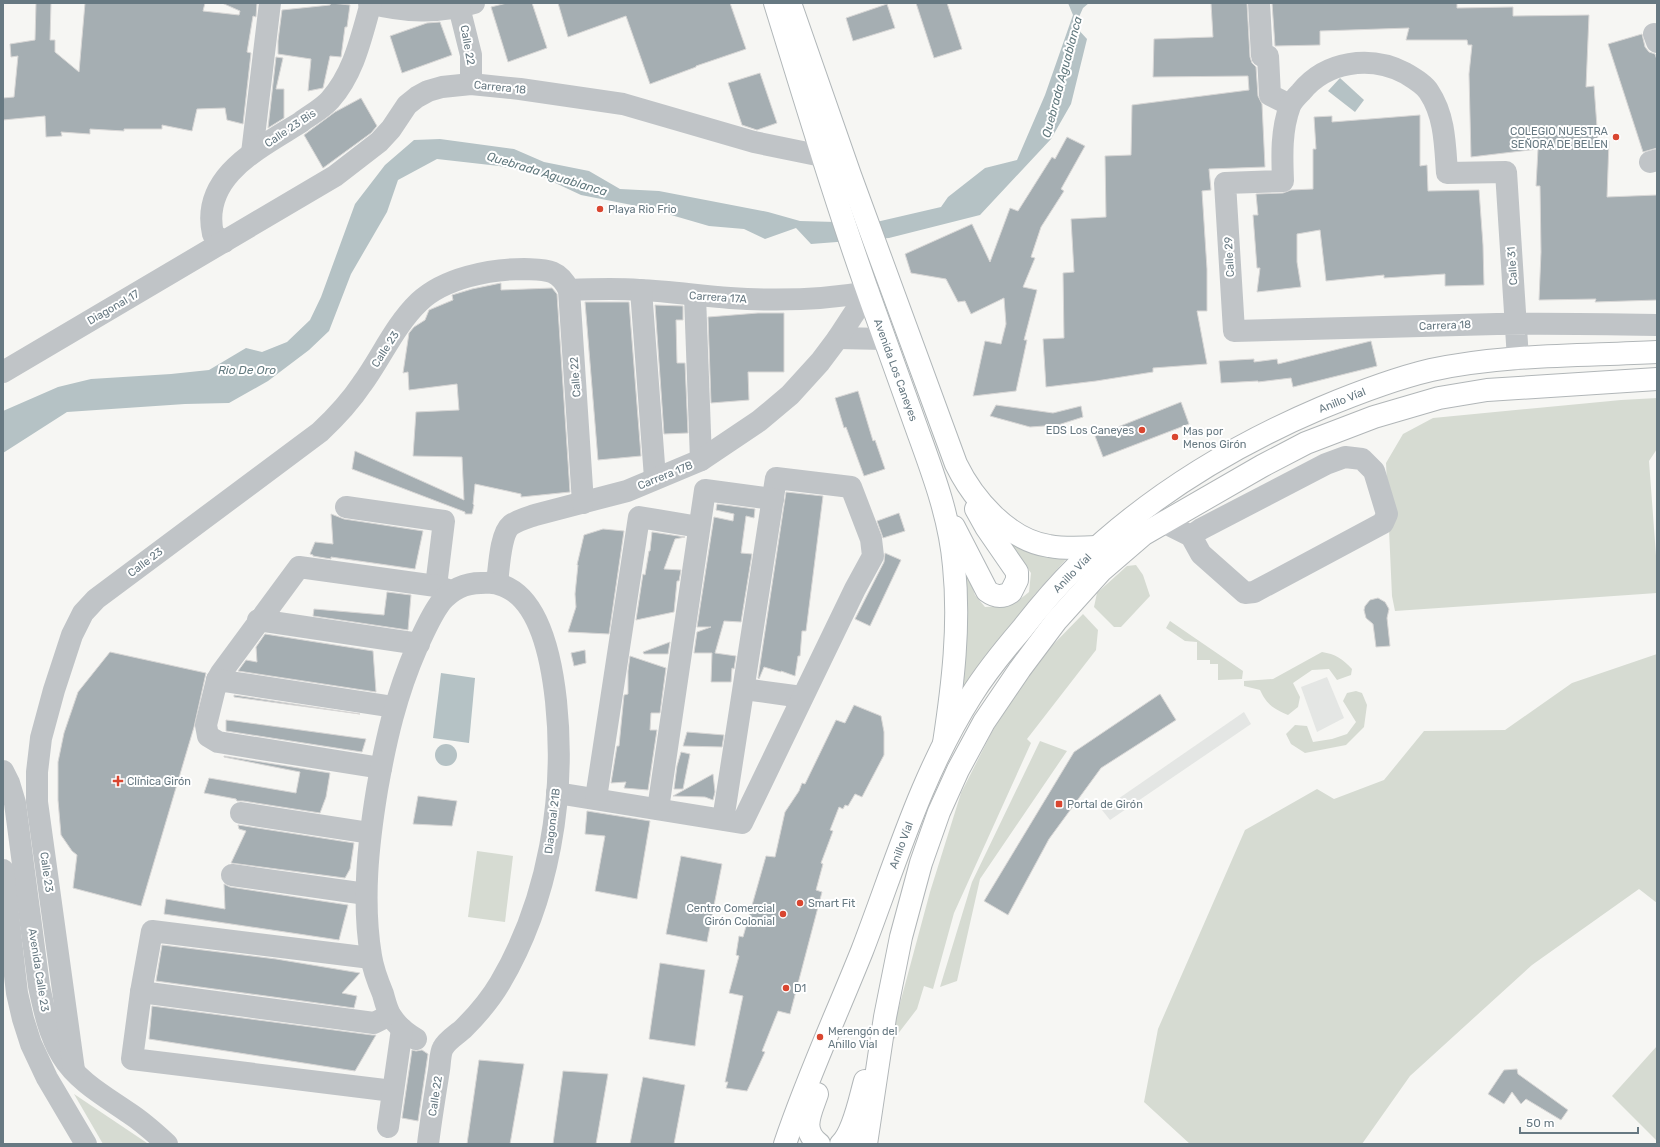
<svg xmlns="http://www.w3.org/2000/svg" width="1660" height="1147" font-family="Rubik,sans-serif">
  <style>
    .built { fill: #e4e6e4 }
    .green { fill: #d6dbd2 }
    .water { fill: #b5c2c5 }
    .building { fill: #a5aeb2; stroke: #d8d7d6 }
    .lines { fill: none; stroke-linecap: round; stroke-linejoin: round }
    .major-casing { stroke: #b1b7b9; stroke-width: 24 }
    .highway-casing { stroke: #b1b6b8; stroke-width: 24 }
    .minor { stroke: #c0c4c7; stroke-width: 22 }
    .major { stroke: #fff; stroke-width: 22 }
    .highway { stroke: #fff; stroke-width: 22 }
    .poi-dot { fill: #d94630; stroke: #fff; stroke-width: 1.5 }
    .labels { text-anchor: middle; stroke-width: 4; stroke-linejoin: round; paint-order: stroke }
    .street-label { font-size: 11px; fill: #677982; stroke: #fff }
    .poi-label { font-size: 11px; fill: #677982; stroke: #fff; text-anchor: start }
    .water-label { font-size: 12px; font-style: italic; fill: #637a7f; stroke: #fff }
  </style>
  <rect width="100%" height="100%" fill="#f6f6f3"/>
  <!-- built -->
  <g class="built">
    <polygon points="1327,677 1344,718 1317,732 1301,687"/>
    <polygon points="1244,712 1251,724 1110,820 1102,810"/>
  </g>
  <!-- green -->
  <g class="green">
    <polygon points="1657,398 1657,449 1649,461 1657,569 1657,593 1395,611 1392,596 1386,463 1403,434 1433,418 1621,400"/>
    <path d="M 999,529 L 1032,554 L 1068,557 L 1035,594 L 986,656 L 963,692 L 967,627 L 958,542 L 975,595 L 985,607 C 1006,606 1012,606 1029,592 L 1031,573 Z"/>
    <polygon points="1136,565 1143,575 1150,596 1121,627 1114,627 1094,607 1097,593 1127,566"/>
    <polygon points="1083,614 1098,630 1096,650 1027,739 1031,743 954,913 933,989 924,986 917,1009 894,1039 892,1033 930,892 961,793 994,728 1041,657"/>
    <polygon points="1170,621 1243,671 1242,679 1218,680 1218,664 1210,664 1210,660 1197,660 1197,642 1185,641 1166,628"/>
    <path d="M 1322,652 C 1335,654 1343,659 1352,669 L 1351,675 L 1337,680 L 1329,669 L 1312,670 L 1293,683 L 1300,697 L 1298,707 L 1288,715 C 1273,708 1267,705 1260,690 L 1244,686 L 1244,681 L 1273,679 Z"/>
    <polygon points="1657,654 1657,903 1639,889 1532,965 1410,1076 1362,1144 1190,1144 1144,1102 1158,1029 1245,830 1317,789 1334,799 1384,780 1424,731 1505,730 1572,683"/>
    <polygon points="1356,691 1362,693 1367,705 1364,727 1346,745 1305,753 1291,744 1286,734 1295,725 1307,726 1313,742 1332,739 1347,734 1356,722 1343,701 1347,693"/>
    <polygon points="1040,741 1067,751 980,879 957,981 940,987 972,882"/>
    <polygon points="477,851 513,856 505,922 468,917"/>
    <polygon points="1657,1046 1657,1141 1612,1096"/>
    <polygon points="74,1094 147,1143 148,1144 103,1144"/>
  </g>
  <!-- water -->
  <g class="water">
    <polygon points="1068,3 1089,3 1083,8 1075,26 1087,39 1071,104 1051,139 980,215 889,238 811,244 796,228 765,239 744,229 709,226 647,208 581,195 536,174 499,166 437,159 398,180 387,212 351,274 329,331 309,350 268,381 229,403 185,404 67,412 3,453 3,411 58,387 91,379 171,374 209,370 246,348 262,352 287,342 310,320 321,297 355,204 385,165 414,140 440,139 514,149 544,162 589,171 620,189 659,191 768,212 800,221 872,223 941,207 948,197 985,168 1017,160 1045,95 1073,15"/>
    <polygon points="1340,78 1364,100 1355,112 1328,91"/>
    <polygon points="441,673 475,678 469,743 433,738"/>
    <circle cx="446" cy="755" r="11"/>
  </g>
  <!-- building -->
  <g class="building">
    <polygon points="36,3 51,3 50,40 55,40 55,52 79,72 85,3 205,3 203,11 239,15 240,11 222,3 257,3 256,17 253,16 247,52 251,53 243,124 227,120 225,108 197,109 192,131 162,125 162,129 124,129 124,131 90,129 90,134 61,132 62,136 46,137 45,116 3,120 3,98 14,97 18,56 11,57 10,44 35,40"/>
    <polygon points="331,3 350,5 347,27 345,27 341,57 330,56 323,88 308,91 311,59 278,54 278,41 282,10 330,5"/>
    <polygon points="507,3 532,3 547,48 508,62 491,7"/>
    <polygon points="558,3 730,3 746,49 696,66 696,67 650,84 626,16 568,37"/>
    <polygon points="916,3 947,3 962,49 934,58"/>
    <polygon points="1211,3 1247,3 1250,57 1252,63 1256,67 1258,96 1262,104 1265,167 1209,169 1211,190 1202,191 1207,269 1207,311 1197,311 1207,364 1153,368 1153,372 1096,381 1046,387 1043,339 1064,338 1063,273 1074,272 1071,219 1106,217 1105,156 1131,155 1132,105 1249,90 1248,76 1153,77 1154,39 1213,37"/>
    <polygon points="1272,3 1457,3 1457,8 1513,7 1513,16 1589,15 1586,87 1594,86 1598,141 1609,141 1607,197 1657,195 1657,300 1595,302 1596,299 1539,300 1541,252 1540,186 1536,186 1538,149 1471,157 1469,74 1472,45 1468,45 1467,40 1406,40 1409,28 1320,31 1320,45 1275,46"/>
    <polygon points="887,4 895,28 853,41 846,18"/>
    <polygon points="440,22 452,55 402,73 390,36 427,23"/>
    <polygon points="1642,34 1645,47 1649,52 1655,54 1657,60 1657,148 1643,152 1608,44"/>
    <polygon points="276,57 283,58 276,89 284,89 284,118 268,128"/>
    <polygon points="760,73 777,123 757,130 742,125 728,83"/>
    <polygon points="361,98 377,126 371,133 323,168 304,135 335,112"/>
    <polygon points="1420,115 1420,166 1427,165 1428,191 1479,190 1483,245 1484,285 1445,286 1445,274 1384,278 1384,275 1326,281 1320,230 1297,234 1297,262 1301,287 1257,292 1260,268 1257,268 1253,215 1258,215 1256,194 1283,193 1291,190 1313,189 1313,149 1316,149 1314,117 1332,116 1332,122"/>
    <polygon points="1067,137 1085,146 1061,189 1064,191 1041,227 1031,257 1035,258 1023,287 1037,290 1024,340 1027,340 1016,391 973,396 985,341 1001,344 1006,324 1004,298 971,314 965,301 958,302 946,279 911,273 905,254 972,224 990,262 1010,208 1018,211 1052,157 1055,159"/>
    <polygon points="501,283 501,290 552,288 557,294 570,492 521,497 521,494 475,484 473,504 474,505 472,514 465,514 465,512 352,469 355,451 464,500 462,457 413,456 416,412 459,410 457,384 409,390 408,372 403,373 409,333 414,327 425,320 429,310 453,300 452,295 472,289"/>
    <polygon points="585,302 629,302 641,456 598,460"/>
    <polygon points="655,305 683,306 683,320 676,320 677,363 685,363 688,433 664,434"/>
    <polygon points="758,313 784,313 784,372 748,372 749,400 711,403 708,317"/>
    <polygon points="1371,341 1377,366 1293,387 1291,378 1258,382 1258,381 1221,383 1219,361 1254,359 1254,362 1277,359 1278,364"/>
    <polygon points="858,391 873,441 875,440 885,469 864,476 846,427 844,428 835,398"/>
    <polygon points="1181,402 1189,424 1103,457 1095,436"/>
    <polygon points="996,405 1053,413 1081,406 1083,417 1058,425 1030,427 990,416"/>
    <polygon points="786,492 823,496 806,631 802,631 800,656 798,656 795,676 781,671 781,672 764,667 759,679 758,678"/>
    <polygon points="717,504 755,509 754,518 746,516 741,553 752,554 741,622 724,621 715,653 736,656 734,669 732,668 731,682 711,682 712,653 694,653 697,632 711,627 697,627 714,517 733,521 734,514 716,510"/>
    <polygon points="899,513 905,531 883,538 877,521"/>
    <polygon points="331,514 344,519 423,531 415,569 331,557 331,559 313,556 313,555 310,554 315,542 333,544"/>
    <polygon points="603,529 624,531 609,634 568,632 576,607 575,594 578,565 577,565 584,535"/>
    <polygon points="652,532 685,537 675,539 664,569 681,570 679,581 677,581 674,612 636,620 643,574 645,575 649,551 650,551"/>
    <polygon points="885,553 901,560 870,626 855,619 884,562"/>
    <polygon points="387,592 411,595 408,630 313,616 314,609 384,615"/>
    <polygon points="1378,598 1385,602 1389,609 1387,618 1390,646 1376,647 1373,624 1366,618 1364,610 1365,606 1370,600"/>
    <polygon points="265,634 373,651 376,692 238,671 246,660 257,662 256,647"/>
    <polygon points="670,642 668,654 644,654 643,652"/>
    <polygon points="585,650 586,663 574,666 571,653"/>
    <polygon points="110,652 206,673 194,727 141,906 73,888 77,855 72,851 61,835 58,800 58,762 64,733 78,692"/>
    <polygon points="630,656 666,668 660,713 651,713 650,730 657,730 648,790 624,788 626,782 611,783 617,746 619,746 624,695 628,694 628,671"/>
    <polygon points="1160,694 1176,720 1101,768 1049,839 1008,915 984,901 1074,752"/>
    <polygon points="234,695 360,714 234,697"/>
    <polygon points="854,705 881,716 884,732 884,755 862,797 855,794 848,806 845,805 843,809 839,807 830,830 833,831 821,863 823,864 816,890 822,892 790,1014 778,1011 762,1051 765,1052 747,1091 726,1088 728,1082 725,1082 743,996 729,993 739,956 736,955 739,936 743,937 766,856 775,857 785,812 799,791 802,783 805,784 836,720 845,723"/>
    <polygon points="226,720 235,721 366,739 362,752 226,731"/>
    <polygon points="687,732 724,735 722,747 683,746"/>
    <polygon points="681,752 690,754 683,789 674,789 677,766"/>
    <polygon points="224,756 330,773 326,797 320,813 243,801 237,801 236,799 204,793 209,778 296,793 300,772 224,757"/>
    <polygon points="713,774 715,792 713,800 705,797 673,796"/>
    <polygon points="418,796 457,801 452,826 413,824"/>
    <polygon points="587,811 650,821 637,899 595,891 605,836 585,834"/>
    <polygon points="238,825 354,843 350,869 345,878 231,863 246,831 239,829"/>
    <polygon points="681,856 722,864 707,942 666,934"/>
    <polygon points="224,884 230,887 348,905 339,940 164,914 166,899 225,909"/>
    <polygon points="162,945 276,959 360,973 342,993 357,996 354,1008 156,981"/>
    <polygon points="660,963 705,970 695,1046 649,1039"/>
    <polygon points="152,1006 372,1035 376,1035 355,1071 149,1039"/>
    <polygon points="412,1050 416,1051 422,1050 428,1054 418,1121 402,1118"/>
    <polygon points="479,1060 524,1064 510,1144 467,1144"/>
    <polygon points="1517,1069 1518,1074 1568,1110 1561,1120 1526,1099 1521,1104 1512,1092 1504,1104 1488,1094 1504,1070"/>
    <polygon points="563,1071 608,1074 596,1144 553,1144"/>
    <polygon points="643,1077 685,1085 674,1144 630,1144"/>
  </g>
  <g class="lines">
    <defs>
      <g id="major">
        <path d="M 775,3 C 807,106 838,210 875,312 C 889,352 904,392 918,432 C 934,476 950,519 954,566 C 960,625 953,684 944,743"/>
        <path d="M 790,3 L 850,175 L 956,464 C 973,499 1008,540 1049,546 C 1065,549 1081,548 1097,547"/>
        <path d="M 954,527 L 987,591 C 995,597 1002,598 1011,592 L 1017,580 L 1017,572 L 986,527 L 976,509"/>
      </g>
      <g id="highway">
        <path d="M 817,1094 C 811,1112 800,1130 819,1144"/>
        <path d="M 785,1144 C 807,1078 836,1016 862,951 C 895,865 921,775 971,696 C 986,672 1004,650 1022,629 C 1039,607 1058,585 1078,565 C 1147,498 1232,446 1321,408 C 1357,393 1393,379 1431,370 C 1504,354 1583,356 1657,352"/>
        <path d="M 841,1144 C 854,1132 860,1098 865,1081"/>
        <polyline points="866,1144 885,1017 901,937 921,863 939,812 958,770 984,722 1020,669 1056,621 1101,571 1144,534 1262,466 1306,443 1374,417 1439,398 1487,390 1657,379"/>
      </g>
    </defs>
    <!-- major casing -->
    <use href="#major" class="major-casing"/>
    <!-- highway casing -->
    <use href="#highway" class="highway-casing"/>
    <!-- minor -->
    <g class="minor">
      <path d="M 369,3 C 405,12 438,14 474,3"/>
      <polyline points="1259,3 1262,56 1268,56 1270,95 1290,105"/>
      <polyline points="459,7 471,55 471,84"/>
      <polyline points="1654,34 1657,42"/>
      <polyline points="252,153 270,3"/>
      <polyline points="1650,162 1657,160"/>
      <path d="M 224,242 L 213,234 C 200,176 260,148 301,122 C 310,115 322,109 330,100 C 354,73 361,38 371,3"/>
      <path d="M 569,290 C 592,289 616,288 639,290 C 670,291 700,296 730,298 C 776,301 823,300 868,292"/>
      <polyline points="641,290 655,478"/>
      <polyline points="695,296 701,460"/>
      <polyline points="838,338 884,339"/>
      <path d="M 1518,359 L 1506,172 L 1447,173 C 1445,145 1445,116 1429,92 C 1424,84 1413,78 1405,73 C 1370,55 1326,61 1301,92 C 1297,96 1292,101 1290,106 C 1281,130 1282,156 1283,181 L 1225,183 L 1234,331 L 1497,324 C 1551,323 1604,324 1657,325"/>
      <polyline points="3,372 335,176 379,142 391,129 407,105 417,97 428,91 442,87 471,84 520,89 623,104 754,142 822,156"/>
      <polyline points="346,507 444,521 436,586"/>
      <polyline points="1163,522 1191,536 1201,554 1245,593 1254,592 1383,523 1387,514 1374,471 1362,459 1345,457 1326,464 1201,529 1191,536"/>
      <path d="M 497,583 C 499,569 500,534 511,525 C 518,520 526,518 535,515 L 627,491 L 701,460 L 759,421 L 790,395 L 820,362 L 838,338 L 868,292"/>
      <polyline points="258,620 419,644"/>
      <polyline points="217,680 221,673 299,567 436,586 451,591"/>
      <polyline points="744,689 802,697"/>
      <polyline points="381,768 218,742 208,736 206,725 217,680 394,707"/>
      <path d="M 3,771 L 9,783 L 15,803 L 39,986 C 44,1010 49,1034 62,1056 C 77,1081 106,1097 129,1113 C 143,1122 155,1133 167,1144"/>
      <polyline points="557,793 742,823 855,589 873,556 871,539 851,487 776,478 723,820"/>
      <polyline points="596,798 639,517 699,527"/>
      <polyline points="658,809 705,490 773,499"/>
      <polyline points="241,813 370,833"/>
      <polyline points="3,870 17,993 23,1019 31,1044 47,1078 86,1144"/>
      <polyline points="232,875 366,894"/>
      <polyline points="371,958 152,931 141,992 132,1059 393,1091"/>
      <polyline points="141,992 374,1023 390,1015"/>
      <path d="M 416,1039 C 406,1033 397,1026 391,1016 C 387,1010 385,1001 383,994 C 378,982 373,969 371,956 C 362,901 368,845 377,790 C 386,739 396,695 417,647 C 424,632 431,615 441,602 C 452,589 465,583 481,583 C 487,583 493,582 498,584 C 541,595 552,664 556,701 C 566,796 549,900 500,983 C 490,1000 477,1015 464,1028 C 458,1034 447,1040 443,1048 C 440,1053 440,1064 439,1070 C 435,1095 431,1119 428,1144"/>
      <path d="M 74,1070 L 37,802 L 37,772 L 41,738 L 54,690 L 72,635 L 83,613 L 96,599 L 320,432 C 336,417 350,402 362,384 C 381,358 395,325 419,302 C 444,278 490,269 524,269 C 545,270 558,268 569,290 L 583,503"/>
      <polyline points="388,1127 402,1029"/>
    </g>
    <!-- major -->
    <use href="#major" class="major"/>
    <!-- highway -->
    <use href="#highway" class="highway"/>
  </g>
  <!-- markers -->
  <g class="poi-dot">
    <circle cx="1616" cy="137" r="4"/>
    <circle cx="600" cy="209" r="4"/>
    <circle cx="1142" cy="430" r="4"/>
    <circle cx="1175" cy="437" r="4"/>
    <path d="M116 775h4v4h4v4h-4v4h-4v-4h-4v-4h4z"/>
    <rect x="1055" y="800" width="8" height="8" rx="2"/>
    <circle cx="800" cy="903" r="4"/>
    <circle cx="783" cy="914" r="4"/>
    <circle cx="786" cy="988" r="4"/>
    <circle cx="820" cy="1037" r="4"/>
  </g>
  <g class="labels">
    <!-- street labels -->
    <g class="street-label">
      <text transform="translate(468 45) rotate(80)" y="4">Calle 22</text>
      <text transform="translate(500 87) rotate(6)" y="4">Carrera 18</text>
      <text transform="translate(290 128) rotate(-34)" y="4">Calle 23 Bis</text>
      <text transform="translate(1229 257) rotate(-93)" y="4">Calle 29</text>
      <text transform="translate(1512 266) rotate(-94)" y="4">Calle 31</text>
      <text transform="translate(718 297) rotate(4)" y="4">Carrera 17A</text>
      <text transform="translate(113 307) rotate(-30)" y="4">Diagonal 17</text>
      <text transform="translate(1445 325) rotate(-2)" y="4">Carrera 18</text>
      <text transform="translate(385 349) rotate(-57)" y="4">Calle 23</text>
      <text transform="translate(896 370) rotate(70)" y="4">Avenida Los Caneyes</text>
      <text transform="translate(575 377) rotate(-94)" y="4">Calle 22</text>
      <text transform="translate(1342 400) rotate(-22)" y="4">Anillo Víal</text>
      <text transform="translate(665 475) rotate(-22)" y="4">Carrera 17B</text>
      <text transform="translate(145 562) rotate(-37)" y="4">Calle 23</text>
      <text transform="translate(1072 573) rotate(-46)" y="4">Anillo Víal</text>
      <text transform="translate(552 821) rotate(-83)" y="4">Diagonal 21B</text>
      <text transform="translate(901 845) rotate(-70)" y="4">Anillo Víal</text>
      <text transform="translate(47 872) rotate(82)" y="4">Calle 23</text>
      <text transform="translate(39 970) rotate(81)" y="4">Avenida Calle 23</text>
      <text transform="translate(435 1096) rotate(-81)" y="4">Calle 22</text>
    </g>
    <!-- poi labels -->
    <g class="poi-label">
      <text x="1608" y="135" text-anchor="end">COLEGIO NUESTRA<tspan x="1608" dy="13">SEÑORA DE BELEN</tspan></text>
      <text x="608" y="213">Playa Rio Frio</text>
      <text x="1134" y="434" text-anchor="end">EDS Los Caneyes</text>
      <text x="1183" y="435">Mas por<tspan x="1183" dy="13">Menos Girón</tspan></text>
      <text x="127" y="785">Clínica Girón</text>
      <text x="1067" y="808">Portal de Girón</text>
      <text x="808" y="907">Smart Fit</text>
      <text x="775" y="912" text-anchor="end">Centro Comercial<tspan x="775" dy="13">Girón Colonial</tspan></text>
      <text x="794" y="992">D1</text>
      <text x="828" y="1035">Merengón del<tspan x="828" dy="13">Anillo Vial</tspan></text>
    </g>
    <!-- water labels -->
    <g class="water-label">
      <text transform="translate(1062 77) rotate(-75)" y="4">Quebrada Aguablanca</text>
      <text transform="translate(547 174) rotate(17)" y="4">Quebrada Aguablanca</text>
      <text x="247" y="374">Rio De Oro</text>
    </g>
  </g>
  <!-- border -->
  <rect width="1660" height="1147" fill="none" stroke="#677982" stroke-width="8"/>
  <!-- scale -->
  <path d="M1520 1127v6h118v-6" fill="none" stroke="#677982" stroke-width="2"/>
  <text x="1526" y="1127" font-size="12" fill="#677982" stroke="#ffffff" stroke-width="3" paint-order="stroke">50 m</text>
</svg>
